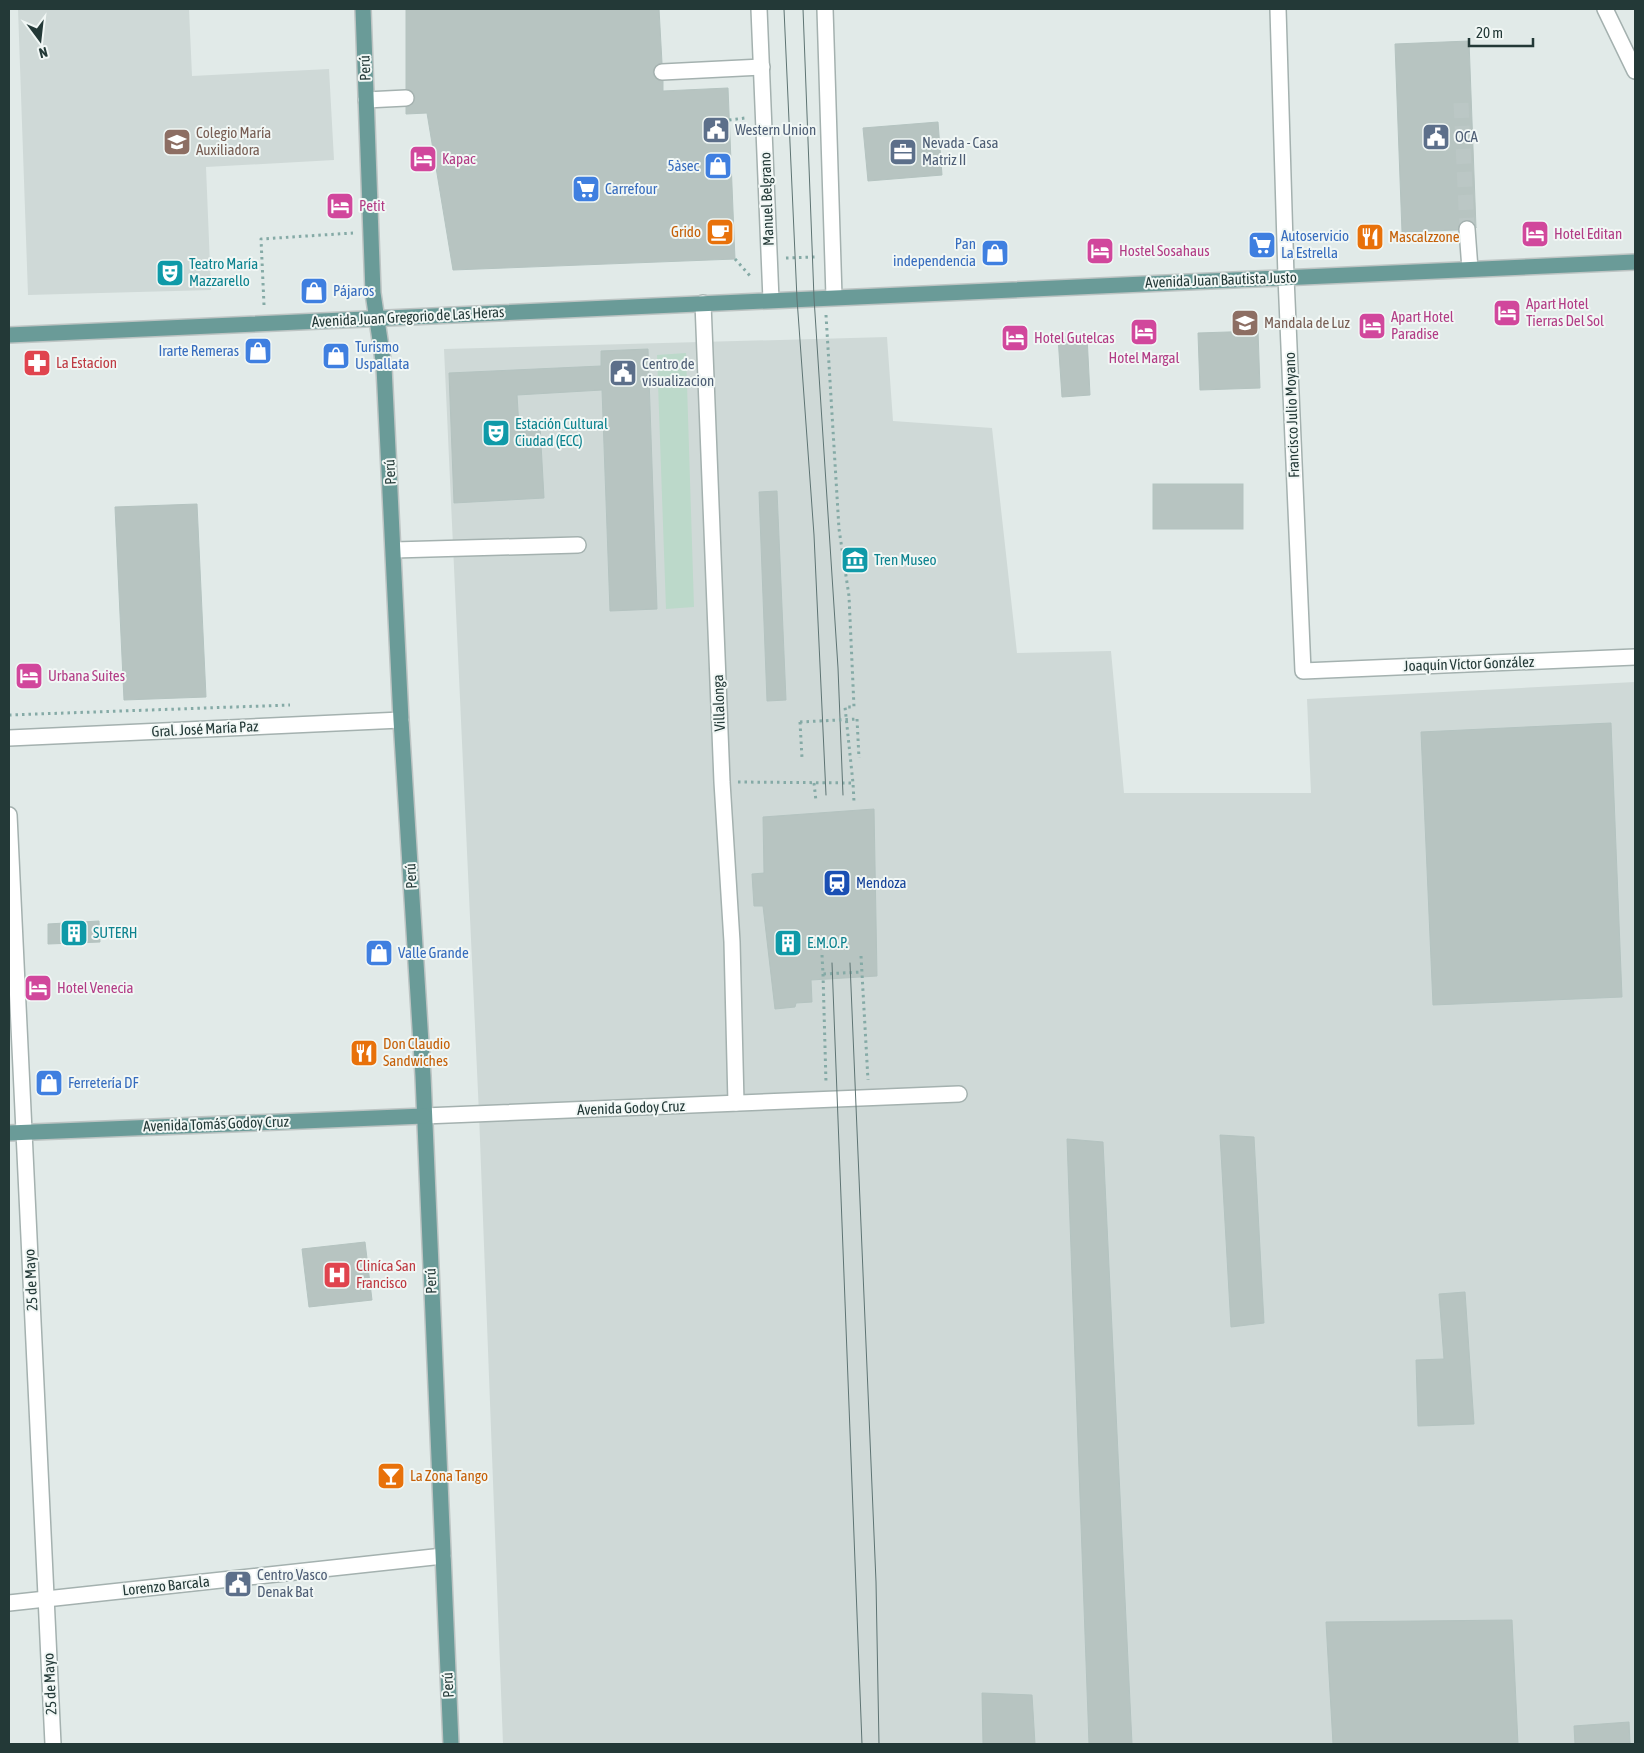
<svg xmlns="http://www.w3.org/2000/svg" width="1644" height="1753" font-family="'Asap Condensed',sans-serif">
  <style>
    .built { fill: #cfd9d7 }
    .green { fill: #bcd9ca }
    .building { fill: #b7c4c1; stroke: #b4c3c0 }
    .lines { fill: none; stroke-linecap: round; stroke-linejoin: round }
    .minor-tunnel { stroke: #bbc7c5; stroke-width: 15; stroke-dasharray: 15 8; stroke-linecap: butt }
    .minor-casing { stroke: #a4b1af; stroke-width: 18 }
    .major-casing { stroke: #bdc4c3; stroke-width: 18 }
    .path { stroke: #85aaa6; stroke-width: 3; stroke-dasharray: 2.5 4; stroke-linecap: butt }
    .minor { stroke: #fff; stroke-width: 15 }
    .major { stroke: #6a9b98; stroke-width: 15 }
    .tram { stroke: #5e7473; stroke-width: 1 }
    .path-bridge { stroke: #85aaa6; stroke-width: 3; stroke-dasharray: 2.5 4; stroke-linecap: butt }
    .labels { text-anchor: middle; stroke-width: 4; stroke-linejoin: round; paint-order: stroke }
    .street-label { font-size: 15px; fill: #233937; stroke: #f1f7f5 }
    .service-label { font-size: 15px; fill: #4e5e75; stroke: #f1f7f5; text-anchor: start }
    .education-label { font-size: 15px; fill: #785e54; stroke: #f1f7f5; text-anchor: start }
    .hotel-label { font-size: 15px; fill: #b23c85; stroke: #f1f7f5; text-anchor: start }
    .shop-label { font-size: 15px; fill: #366cbe; stroke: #f1f7f5; text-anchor: start }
    .food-label { font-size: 15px; fill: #c56008; stroke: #f1f7f5; text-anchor: start }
    .culture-label { font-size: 15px; fill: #0d838f; stroke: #f1f7f5; text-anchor: start }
    .health-label { font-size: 15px; fill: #be3a42; stroke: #f1f7f5; text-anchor: start }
    .transit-label { font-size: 15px; fill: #164399; stroke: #f1f7f5; text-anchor: start }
  </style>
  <rect width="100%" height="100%" fill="#e1eae8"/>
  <!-- built -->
  <g class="built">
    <polygon points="18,9 189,9 192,76 329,69 334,160 206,167 211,290 28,295"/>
    <polygon points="887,337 893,421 992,428 1017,653 1111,651 1124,793 1311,793 1307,699 1635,682 1635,1744 503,1744 479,1114 444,349"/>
  </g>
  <!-- green -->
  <polygon class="green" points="686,353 694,607 666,609 657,355"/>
  <!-- building -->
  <g class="building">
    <polygon points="406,9 659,9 662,63 657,64 653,72 654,77 663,81 663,91 728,88 735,259 453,270 427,113 406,114 406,107 411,106 415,98 414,93 406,89"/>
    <polygon points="1469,41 1476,228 1474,223 1467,220 1461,222 1458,230 1402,232 1395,44"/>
    <polygon points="938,122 942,175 868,181 863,128"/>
    <polygon points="1258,331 1260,388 1200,390 1198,333"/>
    <polygon points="1087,336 1090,395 1062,397 1058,337"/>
    <polygon points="648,349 657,609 610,611 602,390 517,395 519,427 540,426 544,498 454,503 449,373 601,366 601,351"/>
    <rect x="1153" y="484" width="90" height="45"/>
    <polygon points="777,491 786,700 767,701 759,492"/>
    <polygon points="197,504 206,697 124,700 115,507"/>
    <polygon points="1611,723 1622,997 1433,1005 1421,732"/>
    <polygon points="874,809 877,976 811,980 812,1002 796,1003 795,1007 775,1009 763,906 754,906 752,874 764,873 763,817"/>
    <polygon points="99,921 100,942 48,944 48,924"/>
    <polygon points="1220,1135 1254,1137 1264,1323 1231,1327"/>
    <polygon points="1067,1139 1103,1142 1132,1744 1089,1744"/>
    <polygon points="365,1242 372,1300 309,1307 302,1249"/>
    <polygon points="1465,1292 1474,1424 1418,1426 1416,1360 1444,1359 1439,1294"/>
    <polygon points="1512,1620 1518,1744 1333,1744 1326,1622"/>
    <polygon points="982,1693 1032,1695 1035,1744 983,1744"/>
    <polygon points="1629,1722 1630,1744 1575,1744 1574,1726"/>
  </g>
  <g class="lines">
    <!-- minor-tunnel -->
    <polyline class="minor-tunnel" points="1461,103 1467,229"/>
    <defs>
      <g id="minor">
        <polyline points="759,9 771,300"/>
        <polyline points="825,9 834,297"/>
        <polyline points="1278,9 1286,277 1303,671 1635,657"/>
        <polyline points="1605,9 1635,71"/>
        <polyline points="662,72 762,67"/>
        <polyline points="366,100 406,98"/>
        <polyline points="1467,229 1470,269"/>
        <polyline points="703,303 722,782 732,942 736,1103"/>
        <polyline points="394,550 578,545"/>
        <polyline points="9,738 401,720"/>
        <polyline points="9,815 53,1744"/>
        <polyline points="424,1116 959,1094"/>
        <polyline points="9,1603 443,1556"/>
      </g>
      <g id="major">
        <polyline points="363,9 373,293 384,367 401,720 423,1076 451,1744"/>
        <polyline points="9,335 1635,262"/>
        <polyline points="9,1133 424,1116"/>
      </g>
    </defs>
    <!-- minor casing -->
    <use href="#minor" class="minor-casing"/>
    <!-- major casing -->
    <use href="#major" class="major-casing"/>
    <!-- path -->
    <g class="path">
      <polyline points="729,120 745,118"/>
      <polyline points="786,258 815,257"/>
      <polyline points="735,259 751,277"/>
      <polyline points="264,305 261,239 353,233"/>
      <polyline points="826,315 839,529 849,596 854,707 845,707 853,783"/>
      <polyline points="9,715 290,705"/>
      <polyline points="857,719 859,758"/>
      <polyline points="800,722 802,758"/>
      <polyline points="738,782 853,783 854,802"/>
      <polyline points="814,783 816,801"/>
      <polyline points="822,955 823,974 862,972"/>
      <polyline points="861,956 868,1080"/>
      <polyline points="823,974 826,1083"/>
    </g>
    <!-- minor -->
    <use href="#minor" class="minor"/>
    <!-- major -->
    <use href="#major" class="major"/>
    <!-- tram -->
    <g class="tram">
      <polyline points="784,9 797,299 814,535 826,795"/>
      <polyline points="803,9 814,298 838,668 843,795"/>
      <polyline points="832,963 862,1744"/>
      <polyline points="850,963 876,1582 879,1744"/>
    </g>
    <!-- path-bridge -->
    <polyline class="path-bridge" points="800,722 857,719"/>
  </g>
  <!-- icons -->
  <defs>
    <symbol id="civic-square" viewBox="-11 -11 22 22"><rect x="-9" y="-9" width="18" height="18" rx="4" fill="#5c6f8a" stroke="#f1f7f5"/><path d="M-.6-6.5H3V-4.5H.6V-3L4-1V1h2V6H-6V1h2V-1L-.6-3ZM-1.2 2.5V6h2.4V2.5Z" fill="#fff"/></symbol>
    <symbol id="school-square" viewBox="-11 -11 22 22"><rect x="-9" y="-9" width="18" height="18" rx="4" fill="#8d6e63" stroke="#f1f7f5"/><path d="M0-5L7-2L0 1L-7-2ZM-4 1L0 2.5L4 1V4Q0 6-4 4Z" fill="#fff"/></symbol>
    <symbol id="office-square" viewBox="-11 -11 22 22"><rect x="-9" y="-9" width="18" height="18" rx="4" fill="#5c6f8a" stroke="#f1f7f5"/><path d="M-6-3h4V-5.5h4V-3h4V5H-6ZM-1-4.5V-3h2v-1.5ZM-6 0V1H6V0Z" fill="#fff"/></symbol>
    <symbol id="hotel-square" viewBox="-11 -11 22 22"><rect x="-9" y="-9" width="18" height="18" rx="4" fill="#d1479c" stroke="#f1f7f5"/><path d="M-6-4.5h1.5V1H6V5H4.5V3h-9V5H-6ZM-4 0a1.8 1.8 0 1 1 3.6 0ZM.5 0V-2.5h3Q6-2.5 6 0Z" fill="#fff"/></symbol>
    <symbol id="shop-square" viewBox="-11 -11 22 22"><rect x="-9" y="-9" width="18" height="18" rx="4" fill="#3f7fe0" stroke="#f1f7f5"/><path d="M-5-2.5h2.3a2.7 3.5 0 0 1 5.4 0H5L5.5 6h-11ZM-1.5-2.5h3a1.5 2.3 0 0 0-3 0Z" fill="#fff"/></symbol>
    <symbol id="supermarket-square" viewBox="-11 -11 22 22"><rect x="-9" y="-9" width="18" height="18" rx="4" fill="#3f7fe0" stroke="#f1f7f5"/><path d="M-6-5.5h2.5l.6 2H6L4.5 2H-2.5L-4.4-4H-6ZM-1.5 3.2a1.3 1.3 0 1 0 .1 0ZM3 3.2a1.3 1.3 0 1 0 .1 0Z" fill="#fff"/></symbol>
    <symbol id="cafe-square" viewBox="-11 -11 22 22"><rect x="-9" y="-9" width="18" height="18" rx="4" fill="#e8710a" stroke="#f1f7f5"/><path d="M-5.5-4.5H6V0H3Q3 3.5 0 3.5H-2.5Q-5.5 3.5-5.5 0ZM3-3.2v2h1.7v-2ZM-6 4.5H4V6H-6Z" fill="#fff"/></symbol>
    <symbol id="restaurant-square" viewBox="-11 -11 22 22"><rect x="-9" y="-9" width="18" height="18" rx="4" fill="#e8710a" stroke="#f1f7f5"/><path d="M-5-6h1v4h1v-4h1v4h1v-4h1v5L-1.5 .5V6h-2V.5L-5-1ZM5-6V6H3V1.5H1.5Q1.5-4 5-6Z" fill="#fff"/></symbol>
    <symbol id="theatre-square" viewBox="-11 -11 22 22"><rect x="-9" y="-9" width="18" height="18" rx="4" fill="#0f9aa8" stroke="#f1f7f5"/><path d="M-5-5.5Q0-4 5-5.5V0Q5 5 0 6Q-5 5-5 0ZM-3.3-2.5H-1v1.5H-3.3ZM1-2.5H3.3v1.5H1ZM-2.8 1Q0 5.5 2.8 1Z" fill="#fff"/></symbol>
    <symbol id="pharmacy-square" viewBox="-11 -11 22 22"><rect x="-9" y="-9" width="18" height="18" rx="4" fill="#e0444e" stroke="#f1f7f5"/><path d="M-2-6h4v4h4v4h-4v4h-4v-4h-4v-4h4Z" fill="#fff"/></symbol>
    <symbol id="museum-square" viewBox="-11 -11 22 22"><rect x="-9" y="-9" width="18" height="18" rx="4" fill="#0f9aa8" stroke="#f1f7f5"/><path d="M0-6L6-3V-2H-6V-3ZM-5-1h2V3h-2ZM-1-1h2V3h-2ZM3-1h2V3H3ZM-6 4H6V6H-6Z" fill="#fff"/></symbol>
    <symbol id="station-square" viewBox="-11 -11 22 22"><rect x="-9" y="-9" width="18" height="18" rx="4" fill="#1a4fb4" stroke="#f1f7f5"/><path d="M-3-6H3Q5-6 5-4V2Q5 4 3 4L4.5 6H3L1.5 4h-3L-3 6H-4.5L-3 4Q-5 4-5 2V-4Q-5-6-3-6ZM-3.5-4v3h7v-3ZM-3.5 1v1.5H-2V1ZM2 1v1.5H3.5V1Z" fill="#fff"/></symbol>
    <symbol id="building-square" viewBox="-11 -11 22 22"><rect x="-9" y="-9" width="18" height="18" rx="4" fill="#0f9aa8" stroke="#f1f7f5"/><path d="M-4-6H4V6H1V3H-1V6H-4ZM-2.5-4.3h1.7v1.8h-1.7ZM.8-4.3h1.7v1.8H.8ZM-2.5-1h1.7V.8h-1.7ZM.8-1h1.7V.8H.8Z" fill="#fff"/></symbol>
    <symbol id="hospital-square" viewBox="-11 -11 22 22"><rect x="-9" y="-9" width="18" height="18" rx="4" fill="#e0444e" stroke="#f1f7f5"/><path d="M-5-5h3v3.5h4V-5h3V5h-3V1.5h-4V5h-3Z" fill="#fff"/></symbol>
    <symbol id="bar-square" viewBox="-11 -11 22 22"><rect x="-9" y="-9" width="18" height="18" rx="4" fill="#e8710a" stroke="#f1f7f5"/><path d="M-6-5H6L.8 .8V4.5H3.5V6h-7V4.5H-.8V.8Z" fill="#fff"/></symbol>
  </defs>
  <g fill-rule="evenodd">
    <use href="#civic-square" x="700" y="114" width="32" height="32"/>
    <use href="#civic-square" x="1420" y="121" width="32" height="32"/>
    <use href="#school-square" x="161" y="126" width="32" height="32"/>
    <use href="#office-square" x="887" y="136" width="32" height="32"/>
    <use href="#hotel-square" x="407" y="143" width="32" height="32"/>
    <use href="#shop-square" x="702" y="150" width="32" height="32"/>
    <use href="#supermarket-square" x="570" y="173" width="32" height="32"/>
    <use href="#hotel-square" x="324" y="190" width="32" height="32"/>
    <use href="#cafe-square" x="704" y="216" width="32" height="32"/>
    <use href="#hotel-square" x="1519" y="218" width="32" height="32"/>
    <use href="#restaurant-square" x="1354" y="221" width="32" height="32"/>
    <use href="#supermarket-square" x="1246" y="229" width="32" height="32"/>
    <use href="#hotel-square" x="1084" y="235" width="32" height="32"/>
    <use href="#shop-square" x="979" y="237" width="32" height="32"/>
    <use href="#theatre-square" x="154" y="257" width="32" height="32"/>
    <use href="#shop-square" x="298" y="275" width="32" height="32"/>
    <use href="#hotel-square" x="1491" y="297" width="32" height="32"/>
    <use href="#school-square" x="1229" y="307" width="32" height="32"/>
    <use href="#hotel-square" x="1356" y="310" width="32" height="32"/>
    <use href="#hotel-square" x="1128" y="316" width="32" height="32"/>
    <use href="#hotel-square" x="999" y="322" width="32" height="32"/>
    <use href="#shop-square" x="242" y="335" width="32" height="32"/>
    <use href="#shop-square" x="320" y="340" width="32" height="32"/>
    <use href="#pharmacy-square" x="21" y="347" width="32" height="32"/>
    <use href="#civic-square" x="607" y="357" width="32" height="32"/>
    <use href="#theatre-square" x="480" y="417" width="32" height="32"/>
    <use href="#museum-square" x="839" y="544" width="32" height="32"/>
    <use href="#hotel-square" x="13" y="660" width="32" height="32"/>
    <use href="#station-square" x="821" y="867" width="32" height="32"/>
    <use href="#building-square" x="58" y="917" width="32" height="32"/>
    <use href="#building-square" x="772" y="927" width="32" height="32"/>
    <use href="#shop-square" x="363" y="937" width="32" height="32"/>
    <use href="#hotel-square" x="22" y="972" width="32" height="32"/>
    <use href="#restaurant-square" x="348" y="1037" width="32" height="32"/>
    <use href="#shop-square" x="33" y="1067" width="32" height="32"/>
    <use href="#hospital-square" x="321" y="1259" width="32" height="32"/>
    <use href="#bar-square" x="375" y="1460" width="32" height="32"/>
    <use href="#civic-square" x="222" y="1568" width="32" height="32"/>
  </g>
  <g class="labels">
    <!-- street labels -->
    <g class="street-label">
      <text transform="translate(365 68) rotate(-92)" y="5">Perú</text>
      <text transform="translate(767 199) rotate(-92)" y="5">Manuel Belgrano</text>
      <text transform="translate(1221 280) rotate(-2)" y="5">Avenida Juan Bautista Justo</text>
      <text transform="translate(408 317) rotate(-3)" y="5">Avenida Juan Gregorio de Las Heras</text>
      <text transform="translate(1292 415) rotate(-92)" y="5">Francisco Julio Moyano</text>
      <text transform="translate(390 472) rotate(-93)" y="5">Perú</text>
      <text transform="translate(1469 664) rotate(-2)" y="5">Joaquín Víctor González</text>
      <text transform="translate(719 703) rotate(-92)" y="5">Villalonga</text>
      <text transform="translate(205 729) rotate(-3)" y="5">Gral. José María Paz</text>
      <text transform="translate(411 876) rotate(-93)" y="5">Perú</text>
      <text transform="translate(631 1108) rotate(-2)" y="5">Avenida Godoy Cruz</text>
      <text transform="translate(216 1124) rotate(-2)" y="5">Avenida Tomás Godoy Cruz</text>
      <text transform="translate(31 1280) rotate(-93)" y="5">25 de Mayo</text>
      <text transform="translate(431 1281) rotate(-92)" y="5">Perú</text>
      <text transform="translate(166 1586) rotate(-6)" y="5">Lorenzo Barcala</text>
      <text transform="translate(50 1684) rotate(-93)" y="5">25 de Mayo</text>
      <text transform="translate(448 1685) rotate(-93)" y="5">Perú</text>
    </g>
    <!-- service labels -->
    <g class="service-label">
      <text x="735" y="135">Western Union</text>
      <text x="1455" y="142">OCA</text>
      <text x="922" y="148">Nevada - Casa<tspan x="922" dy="17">Matriz II</tspan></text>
      <text x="642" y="369">Centro de<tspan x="642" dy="17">visualizacion</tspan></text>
      <text x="257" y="1580">Centro Vasco<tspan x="257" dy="17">Denak Bat</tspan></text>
    </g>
    <!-- education labels -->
    <g class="education-label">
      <text x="196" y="138">Colegio María<tspan x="196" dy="17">Auxiliadora</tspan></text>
      <text x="1264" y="328">Mandala de Luz</text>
    </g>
    <!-- hotel labels -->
    <g class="hotel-label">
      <text x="442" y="164">Kapac</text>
      <text x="359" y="211">Petit</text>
      <text x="1554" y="239">Hotel Editan</text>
      <text x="1119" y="256">Hostel Sosahaus</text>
      <text x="1526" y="309">Apart Hotel<tspan x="1526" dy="17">Tierras Del Sol</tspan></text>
      <text x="1391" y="322">Apart Hotel<tspan x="1391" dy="17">Paradise</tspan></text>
      <text x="1034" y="343">Hotel Gutelcas</text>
      <text x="1144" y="363" text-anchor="middle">Hotel Margal</text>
      <text x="48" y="681">Urbana Suites</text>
      <text x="57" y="993">Hotel Venecia</text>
    </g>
    <!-- shop labels -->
    <g class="shop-label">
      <text x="699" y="171" text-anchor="end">5àsec</text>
      <text x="605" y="194">Carrefour</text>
      <text x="1281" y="241">Autoservicio<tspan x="1281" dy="17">La Estrella</tspan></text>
      <text x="976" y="249" text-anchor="end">Pan<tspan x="976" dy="17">independencia</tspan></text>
      <text x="333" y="296">Pájaros</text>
      <text x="355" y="352">Turismo<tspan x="355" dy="17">Uspallata</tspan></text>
      <text x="239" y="356" text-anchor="end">Irarte Remeras</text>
      <text x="398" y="958">Valle Grande</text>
      <text x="68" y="1088">Ferretería DF</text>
    </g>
    <!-- food labels -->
    <g class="food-label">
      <text x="701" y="237" text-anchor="end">Grido</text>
      <text x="1389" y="242">Mascalzzone</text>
      <text x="383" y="1049">Don Claudio<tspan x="383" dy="17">Sandwiches</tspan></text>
      <text x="410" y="1481">La Zona Tango</text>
    </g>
    <!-- culture labels -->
    <g class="culture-label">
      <text x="189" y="269">Teatro María<tspan x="189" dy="17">Mazzarello</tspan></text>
      <text x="515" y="429">Estación Cultural<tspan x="515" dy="17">Ciudad (ECC)</tspan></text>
      <text x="874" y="565">Tren Museo</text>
      <text x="93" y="938">SUTERH</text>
      <text x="807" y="948">E.M.O.P.</text>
    </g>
    <!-- health labels -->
    <g class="health-label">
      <text x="56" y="368">La Estacion</text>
      <text x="356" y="1271">Cliníca San<tspan x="356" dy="17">Francisco</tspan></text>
    </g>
    <!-- transit labels -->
    <g class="transit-label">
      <text x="856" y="888">Mendoza</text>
    </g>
  </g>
  <!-- border -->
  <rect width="1644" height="1753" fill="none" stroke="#233937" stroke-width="20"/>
  <!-- north arrow -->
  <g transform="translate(40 40) rotate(165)" stroke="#f1f7f5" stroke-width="4" paint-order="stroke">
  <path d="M0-4L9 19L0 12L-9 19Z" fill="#233937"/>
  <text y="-8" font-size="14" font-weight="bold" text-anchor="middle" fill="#233937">N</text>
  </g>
  <!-- scale -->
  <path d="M1469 38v8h64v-8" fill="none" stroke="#233937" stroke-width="2.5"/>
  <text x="1476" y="38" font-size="15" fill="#233937" stroke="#f1f7f5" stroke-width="4" paint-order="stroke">20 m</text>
</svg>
